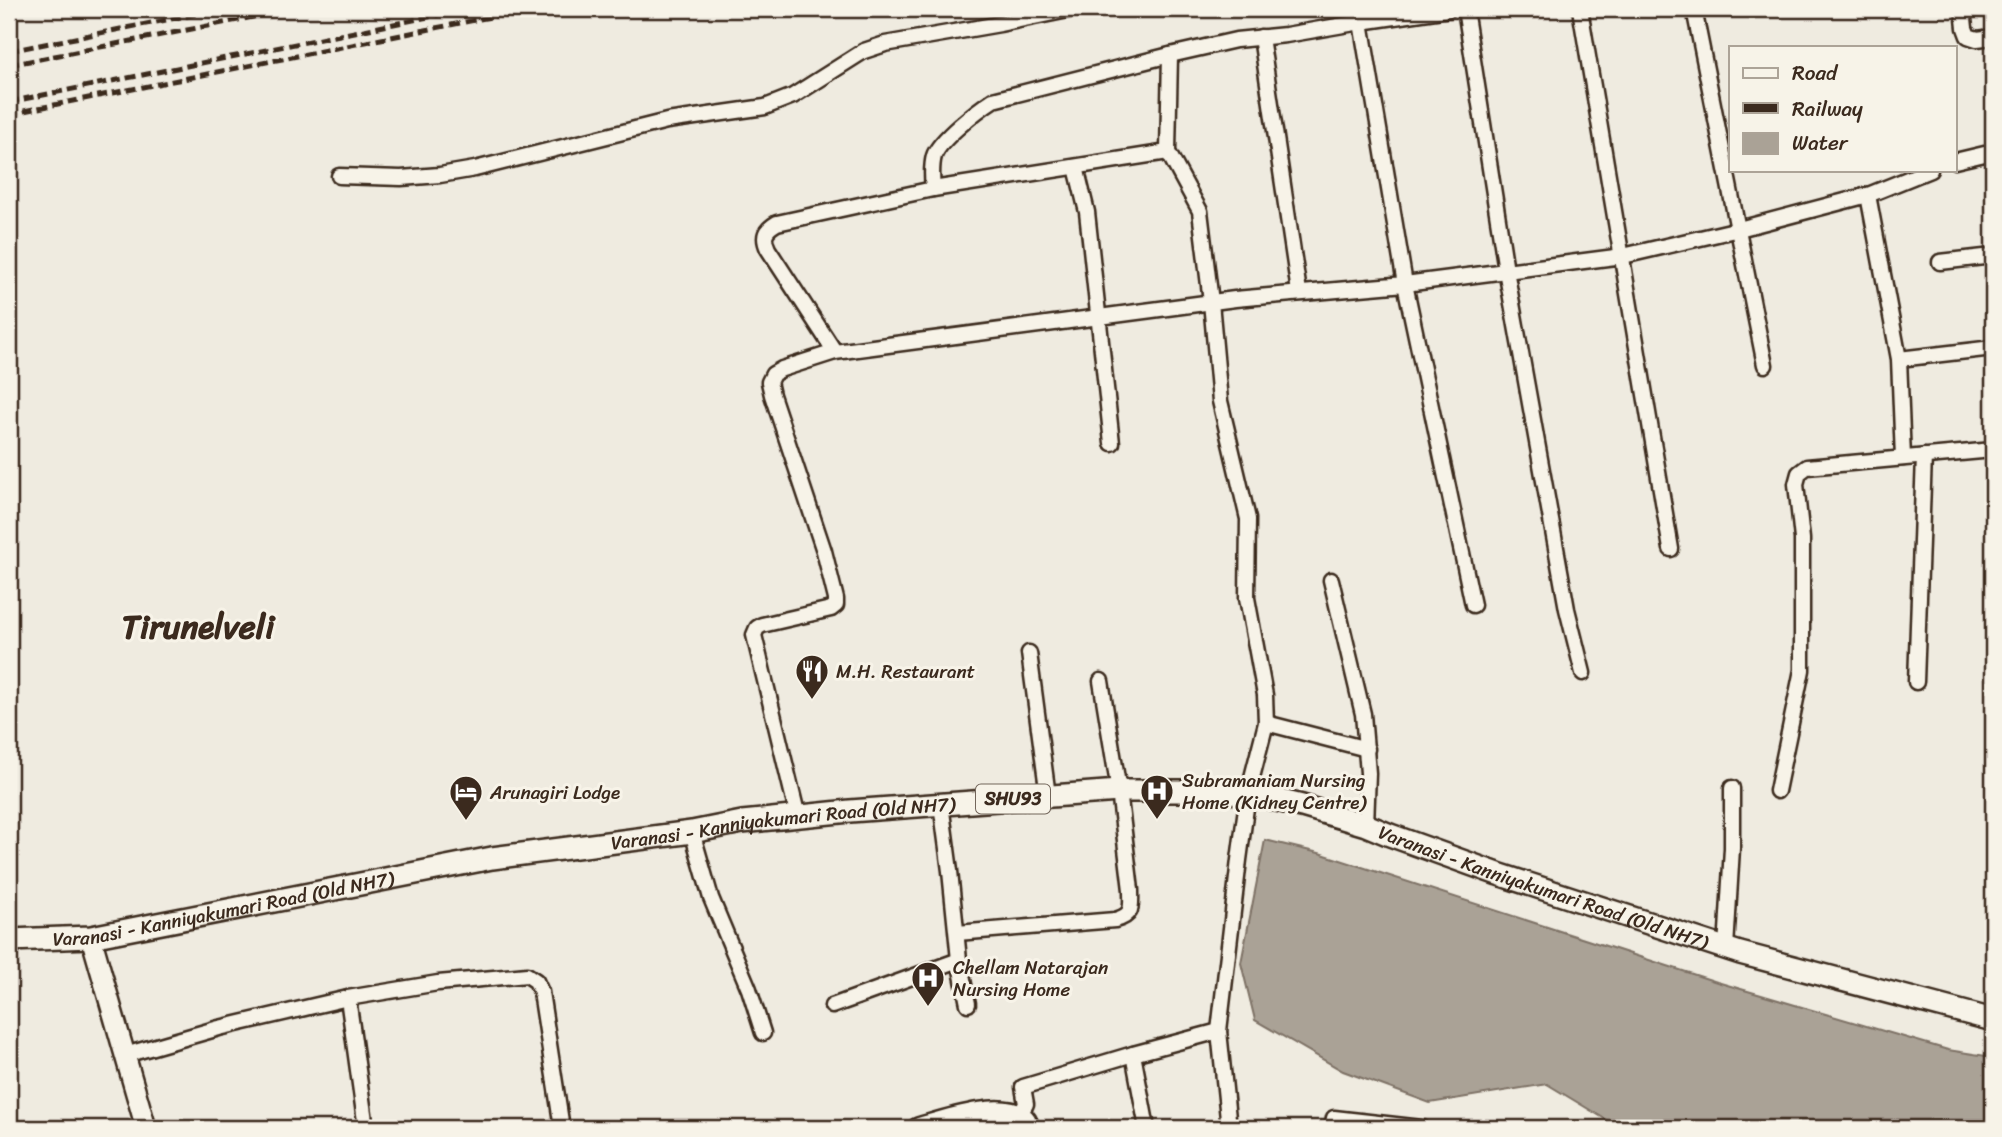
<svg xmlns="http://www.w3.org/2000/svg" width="2002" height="1137" font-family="Sriracha,sans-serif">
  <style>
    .water { fill: #aaa296; stroke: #7e7266; stroke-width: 2 }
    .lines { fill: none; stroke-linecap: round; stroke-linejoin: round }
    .street-casing { stroke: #3b2a1e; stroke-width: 19 }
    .secondary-casing { stroke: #3b2a1e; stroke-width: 24 }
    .primary-casing { stroke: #3b2a1e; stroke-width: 26 }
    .street { stroke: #f7f3e8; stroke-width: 14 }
    .secondary { stroke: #f7f3e8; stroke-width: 19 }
    .primary { stroke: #f7f3e8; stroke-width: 21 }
    .rail { stroke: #3b2a1e; stroke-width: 5; stroke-dasharray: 10 5; stroke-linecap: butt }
    .labels { text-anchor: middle; stroke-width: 6; stroke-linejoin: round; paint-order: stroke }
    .shield { fill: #f7f3e8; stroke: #73665b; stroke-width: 2 }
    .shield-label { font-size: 18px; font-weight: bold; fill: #3b2a1e }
    .poi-label { font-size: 19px; fill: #3b2a1e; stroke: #f7f3e8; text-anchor: start }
    .street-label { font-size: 19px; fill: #3b2a1e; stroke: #f7f3e8 }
    .town-label { font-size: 33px; font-weight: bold; fill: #3b2a1e; stroke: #f7f3e8 }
  </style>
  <rect width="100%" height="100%" fill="#efebe0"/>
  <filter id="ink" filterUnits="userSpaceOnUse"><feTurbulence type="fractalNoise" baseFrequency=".0143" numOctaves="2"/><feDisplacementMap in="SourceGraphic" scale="14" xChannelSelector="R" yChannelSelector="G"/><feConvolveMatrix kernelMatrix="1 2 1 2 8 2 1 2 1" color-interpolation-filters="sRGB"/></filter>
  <g filter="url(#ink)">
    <!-- water -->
    <polygon class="water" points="1265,840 1319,853 1717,982 1948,1050 1993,1057 1993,1128 1620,1128 1547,1084 1430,1103 1343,1071 1255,1020 1241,963"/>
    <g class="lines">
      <defs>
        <g id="street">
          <polyline points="1449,9 1361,22 1405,284 1473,605"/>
          <polyline points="1465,9 1506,270 1567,609 1583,673"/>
          <polyline points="1580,9 1671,549"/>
          <polyline points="1694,9 1765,365"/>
          <polyline points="1963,9 1965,28 1968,36 1977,39 1993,37"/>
          <polyline points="1261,37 1299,292"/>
          <polyline points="1170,55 1168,152 1200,211 1211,302 1220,401 1248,519 1247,598 1265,695 1266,723 1248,793 1239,860 1219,1031"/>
          <polyline points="1955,161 1993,152"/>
          <polyline points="1076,167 1087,212 1112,443"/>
          <polyline points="339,176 401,178 440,175 475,169 667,121 765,107 793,96 864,51 885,44 1000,24 1073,9"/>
          <path d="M 933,189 C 932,179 931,167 934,156 C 939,140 979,109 993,100 L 1170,55 L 1236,40 L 1286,35 L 1361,22"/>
          <polyline points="1868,195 1899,359 1903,458"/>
          <polyline points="1940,262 1993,256"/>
          <path d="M 835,352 L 768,249 C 762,236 765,230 777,223 L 933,189 L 1168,152"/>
          <polyline points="1899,359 1993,348"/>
          <polyline points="1331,580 1363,714 1368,773 1366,825"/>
          <polyline points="1029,653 1048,796"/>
          <polyline points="1916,682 1924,456"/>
          <polyline points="1266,723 1367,749"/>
          <polyline points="1777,791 1802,670 1802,539 1796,484 1799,473 1807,467 1993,450"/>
          <polyline points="941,804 950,871 959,960"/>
          <polyline points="798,817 754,635 757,628 762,625 831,609 836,605 836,599 824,551 772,395 769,382 773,374 782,369 835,352 1235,299 1405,284 1623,256 1739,229 1868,195 1930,170"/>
          <polyline points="692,832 711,898 749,989 763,1033"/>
          <path d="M 957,933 L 1115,920 C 1134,915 1131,907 1131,890 L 1119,791 L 1101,681"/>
          <polyline points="1726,948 1732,848 1732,788"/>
          <polyline points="348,998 366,1128"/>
          <polyline points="832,1006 959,960 968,1004"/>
          <polyline points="125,1055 219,1028 348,998 438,983 527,975 536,981 541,992 562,1128"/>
          <polyline points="1019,1116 1026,1104 1023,1087 1133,1054"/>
          <polyline points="1147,1128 1133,1054 1219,1031 1229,1128"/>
          <polyline points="1332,1128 1334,1118 1422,1128"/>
        </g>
        <g id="secondary">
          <polyline points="91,937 146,1128"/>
          <path d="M 918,1128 C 942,1121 1004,1099 1025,1119 C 1027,1121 1028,1125 1030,1128"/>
        </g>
        <g id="primary">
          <path id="s1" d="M 9,940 L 91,937 L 492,858 L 692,832 L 742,822 L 850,811 L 1119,791 L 1196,791 L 1248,793 L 1302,806 L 1366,825 L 1390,835 L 1498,874 L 1740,953 L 1993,1020"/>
        </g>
      </defs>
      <!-- street casing -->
      <use href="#street" class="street-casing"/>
      <!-- secondary casing -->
      <use href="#secondary" class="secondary-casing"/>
      <!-- primary casing -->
      <use href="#primary" class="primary-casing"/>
      <!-- street -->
      <use href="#street" class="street"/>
      <!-- secondary -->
      <use href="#secondary" class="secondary"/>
      <!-- primary -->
      <use href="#primary" class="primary"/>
      <!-- rail -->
      <g class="rail">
        <polyline points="9,51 222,9"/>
        <polyline points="9,65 294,9"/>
        <polyline points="9,102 468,9"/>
        <polyline points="9,114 530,9"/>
      </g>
    </g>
  </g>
  <!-- icons -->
  <defs>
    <symbol id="restaurant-pin" viewBox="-11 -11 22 30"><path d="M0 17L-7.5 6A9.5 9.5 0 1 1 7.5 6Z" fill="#3b2a1e" stroke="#f7f3e8"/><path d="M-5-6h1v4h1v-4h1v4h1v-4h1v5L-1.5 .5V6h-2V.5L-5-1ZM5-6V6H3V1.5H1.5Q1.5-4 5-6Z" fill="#fff"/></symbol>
    <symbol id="hospital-pin" viewBox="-11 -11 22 30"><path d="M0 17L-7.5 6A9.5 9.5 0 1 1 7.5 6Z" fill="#3b2a1e" stroke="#f7f3e8"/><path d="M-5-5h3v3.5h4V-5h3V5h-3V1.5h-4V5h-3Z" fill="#fff"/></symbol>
    <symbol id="hotel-pin" viewBox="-11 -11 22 30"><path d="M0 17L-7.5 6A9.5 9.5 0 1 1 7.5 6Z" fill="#3b2a1e" stroke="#f7f3e8"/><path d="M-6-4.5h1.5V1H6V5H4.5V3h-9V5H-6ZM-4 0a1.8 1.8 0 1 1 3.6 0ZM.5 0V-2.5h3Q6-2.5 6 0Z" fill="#fff"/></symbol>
  </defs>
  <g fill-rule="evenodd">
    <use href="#restaurant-pin" x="793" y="652" width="38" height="52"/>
    <use href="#hospital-pin" x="1138" y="772" width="38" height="52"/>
    <use href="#hotel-pin" x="447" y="773" width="38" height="52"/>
    <use href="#hospital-pin" x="909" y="959" width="38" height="52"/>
  </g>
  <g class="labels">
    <!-- shield labels -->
    <rect class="shield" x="976" y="784.5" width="74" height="29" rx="5"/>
    <g class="shield-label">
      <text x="1013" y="805">SHU93</text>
    </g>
    <!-- poi labels -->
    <g class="poi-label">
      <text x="836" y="678">M.H. Restaurant</text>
      <text x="1182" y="787">Subramaniam Nursing<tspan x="1182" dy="22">Home (Kidney Centre)</tspan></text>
      <text x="490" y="799">Arunagiri Lodge</text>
      <text x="953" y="974">Chellam Natarajan<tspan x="953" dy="22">Nursing Home</tspan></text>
    </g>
    <!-- street labels -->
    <g class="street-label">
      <text dy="7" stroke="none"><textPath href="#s1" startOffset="784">Varanasi - Kanniyakumari Road (Old NH7)</textPath></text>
      <text dy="7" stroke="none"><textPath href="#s1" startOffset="1561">Varanasi - Kanniyakumari Road (Old NH7)</textPath></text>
      <text dy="7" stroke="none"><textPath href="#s1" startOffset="217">Varanasi - Kanniyakumari Road (Old NH7)</textPath></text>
    </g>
    <!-- town labels -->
    <g class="town-label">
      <text x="198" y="638">Tirunelveli</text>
    </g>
  </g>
  <!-- margin -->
  <rect width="2002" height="1137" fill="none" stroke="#f7f3e8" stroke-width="35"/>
  <rect x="18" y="18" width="1967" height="1102" fill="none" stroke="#3b2a1e" stroke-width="2.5" filter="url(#ink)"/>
  <!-- legend -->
  <rect x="1729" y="46" width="228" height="126" fill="#f7f3e8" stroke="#aca397" stroke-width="2"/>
  <rect x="1743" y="68" width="35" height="10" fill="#f7f3e8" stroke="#aca397" stroke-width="2"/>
  <text x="1792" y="80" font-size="21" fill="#3b2a1e">Road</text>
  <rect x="1743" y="103" width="35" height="10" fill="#3b2a1e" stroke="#aca397" stroke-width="2"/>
  <text x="1792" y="116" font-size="21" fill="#3b2a1e">Railway</text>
  <rect x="1743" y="133" width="35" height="21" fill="#aaa296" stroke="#aca397" stroke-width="2"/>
  <text x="1792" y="150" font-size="21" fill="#3b2a1e">Water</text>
</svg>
